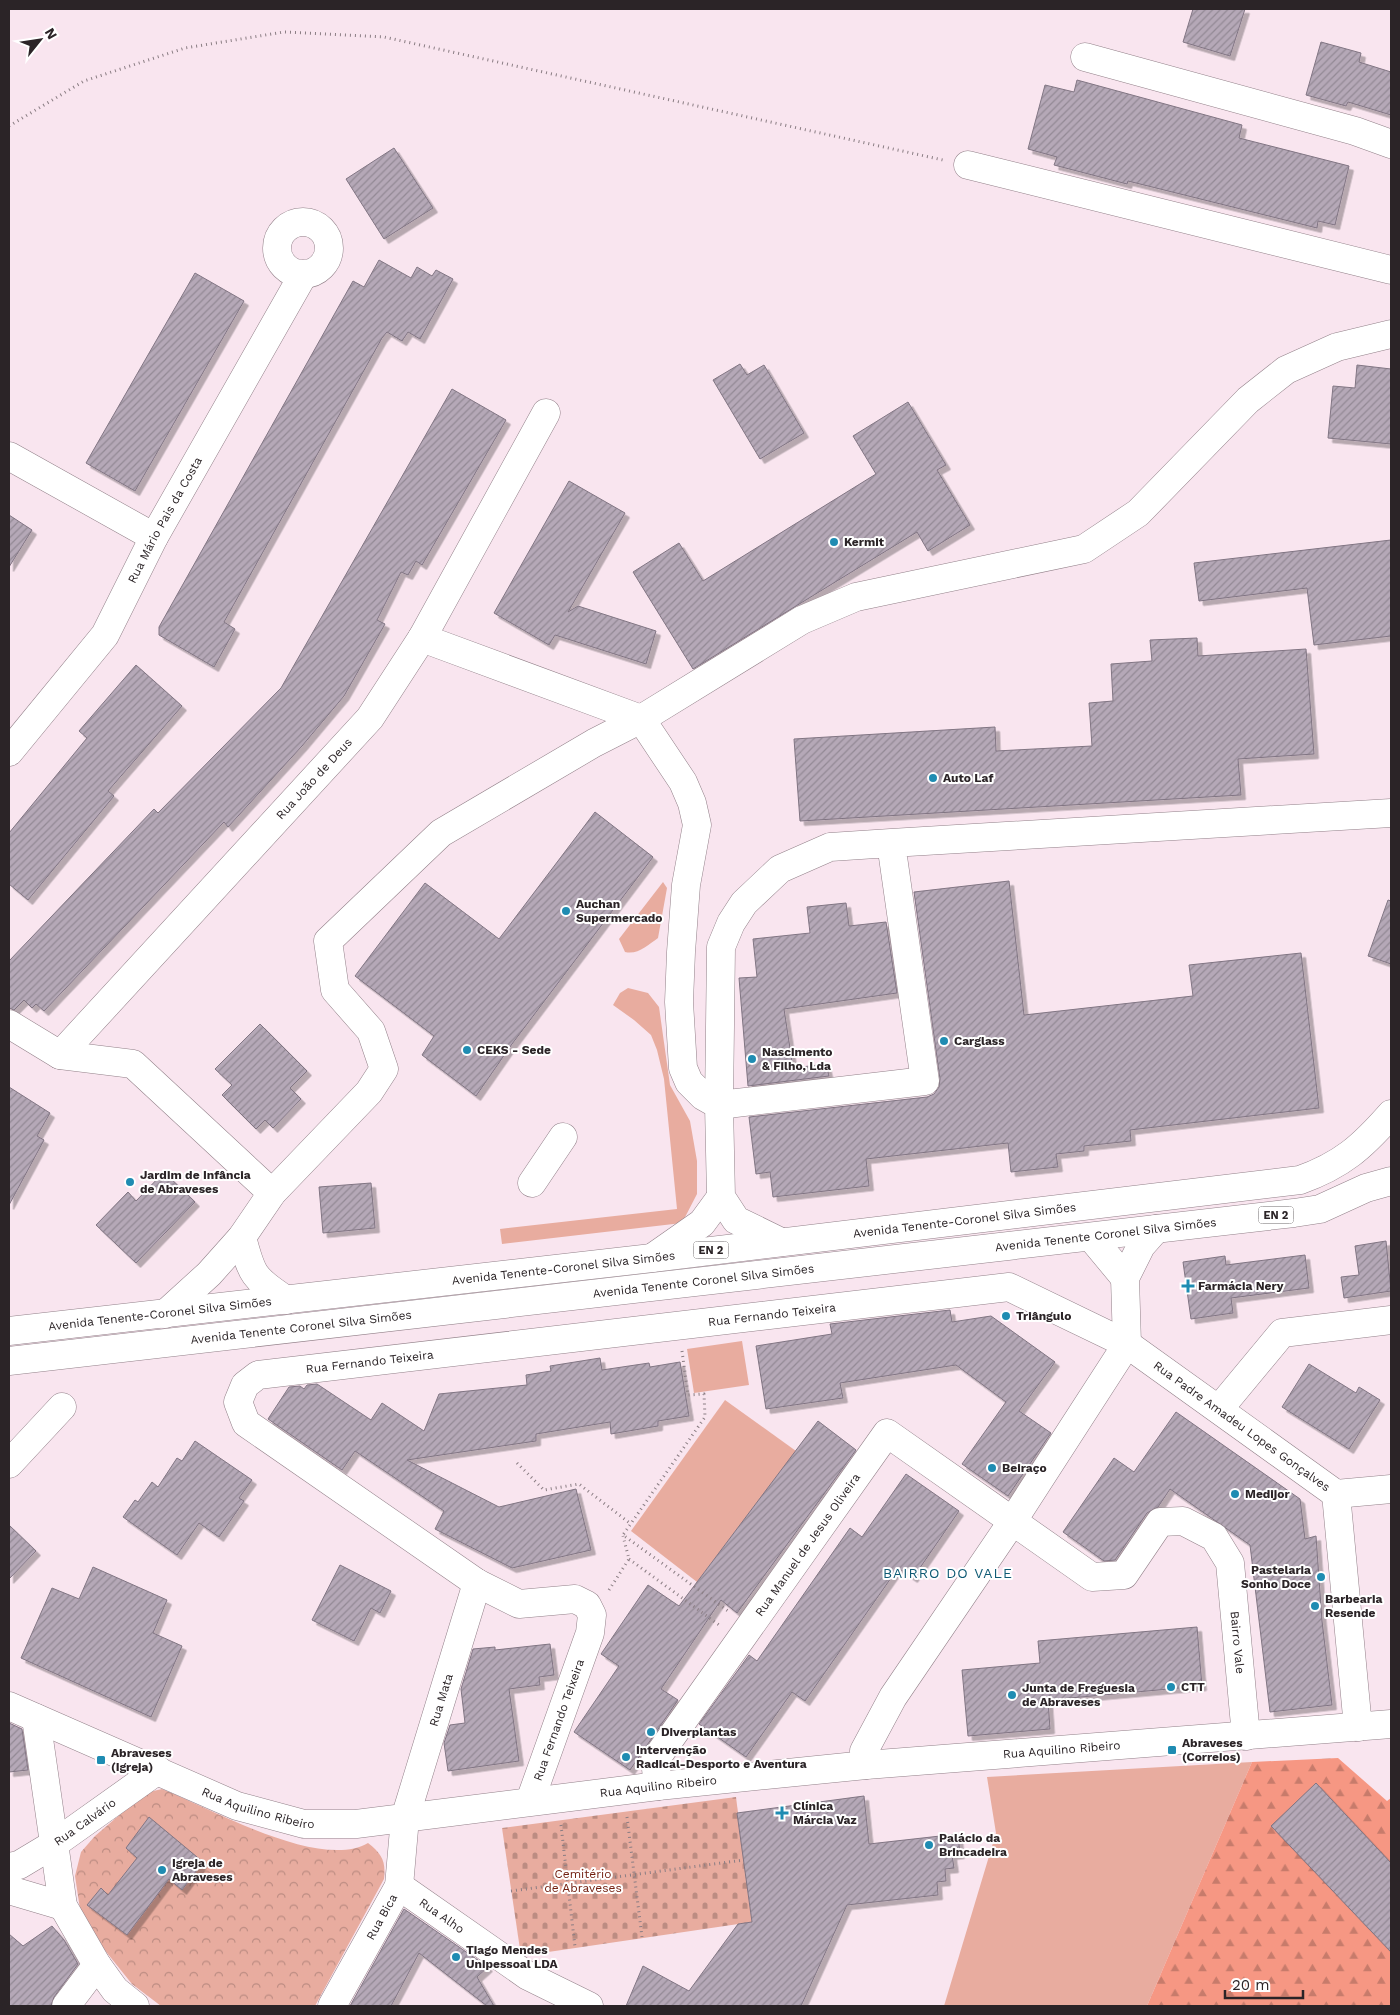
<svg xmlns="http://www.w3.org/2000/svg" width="1400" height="2015" font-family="'Work Sans',sans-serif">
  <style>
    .grass { fill: #e8ac9f }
    .forest { fill: url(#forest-firs) }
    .cemetery { fill: url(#cemetery-stones) }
    .park { fill: url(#park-crowns) }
    .building { fill: url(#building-hatch); stroke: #817583; filter: url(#shadow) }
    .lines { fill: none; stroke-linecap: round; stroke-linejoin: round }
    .minor-casing { stroke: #928089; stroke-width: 29 }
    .major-casing { stroke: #928089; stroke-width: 29 }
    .path { stroke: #8a7d83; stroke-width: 3; stroke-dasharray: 1 4; stroke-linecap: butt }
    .minor { stroke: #fff; stroke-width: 28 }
    .major { stroke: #fff; stroke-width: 28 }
    .poi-dot { fill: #1f8cb2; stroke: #fff; stroke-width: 2 }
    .labels { text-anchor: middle; stroke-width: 4; stroke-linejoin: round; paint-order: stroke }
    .shield { fill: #fff; stroke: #6b6668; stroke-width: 1 }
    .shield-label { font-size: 11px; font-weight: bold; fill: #2b2427 }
    .street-label { font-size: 12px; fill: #2b2427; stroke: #fff }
    .poi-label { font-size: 12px; font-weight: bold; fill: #2b2427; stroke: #fff; text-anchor: start }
    .park-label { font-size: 12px; fill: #732011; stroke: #fff }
    .neighbourhood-label { font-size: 14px; letter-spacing: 1px; fill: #0e5a74; stroke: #fff }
  </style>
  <defs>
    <pattern id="forest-firs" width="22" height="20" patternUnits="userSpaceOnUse" patternTransform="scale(1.25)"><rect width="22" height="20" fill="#f69783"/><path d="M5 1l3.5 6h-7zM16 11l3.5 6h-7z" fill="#c77b6b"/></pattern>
    <pattern id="cemetery-stones" width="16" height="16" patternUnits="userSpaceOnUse" patternTransform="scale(1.25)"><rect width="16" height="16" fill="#e8ac9f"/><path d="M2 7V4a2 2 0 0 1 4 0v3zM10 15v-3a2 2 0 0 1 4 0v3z" fill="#bc8c82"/></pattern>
    <pattern id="park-crowns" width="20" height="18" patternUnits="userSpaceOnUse" patternTransform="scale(1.25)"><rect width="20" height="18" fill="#e8ac9f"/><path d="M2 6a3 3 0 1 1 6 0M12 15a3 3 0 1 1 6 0" fill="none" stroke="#bc8c82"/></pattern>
    <pattern id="building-hatch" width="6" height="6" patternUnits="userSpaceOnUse" patternTransform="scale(1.25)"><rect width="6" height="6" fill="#b5a8b7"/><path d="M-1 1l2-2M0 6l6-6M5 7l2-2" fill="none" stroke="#938995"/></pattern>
    <filter id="shadow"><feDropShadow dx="4.5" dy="4.5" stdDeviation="0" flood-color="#0004"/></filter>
  </defs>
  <rect width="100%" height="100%" fill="#f9e5ef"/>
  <!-- grass -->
  <g class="grass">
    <path d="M 663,882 L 667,888 L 658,938 C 648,945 638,955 625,952 L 619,939 Z"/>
    <polygon points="628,988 648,993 659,1007 670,1085 690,1121 697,1161 697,1194 682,1223 502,1244 500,1229 677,1209 664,1079 657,1050 651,1035 634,1020 613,1005 620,993"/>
    <polygon points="742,1341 749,1385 694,1393 687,1349"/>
    <polygon points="725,1400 796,1451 697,1582 631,1531"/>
    <polygon points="1252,1762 1147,2006 944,2006 996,1833 987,1777"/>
  </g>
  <!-- forest -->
  <polygon class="forest" points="1338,1758 1387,1801 1391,1798 1391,2006 1147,2006 1252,1762"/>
  <!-- cemetery -->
  <polygon class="cemetery" points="736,1797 752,1922 521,1956 502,1828"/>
  <!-- park -->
  <path class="park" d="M 162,1789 C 210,1808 320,1871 368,1843 C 382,1854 386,1861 384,1879 L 315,2006 L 161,2006 L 132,1984 L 99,1943 L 80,1909 L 75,1876 L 81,1852 L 95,1836 L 145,1793 Z"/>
  <!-- building -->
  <g class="building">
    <polygon points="1193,9 1245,9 1230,56 1183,42"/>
    <polygon points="1321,42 1361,53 1359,62 1391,72 1391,115 1348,102 1346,106 1306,95"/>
    <polygon points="1077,80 1242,125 1239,138 1349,166 1335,225 1318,221 1317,228 1128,181 1127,184 1054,165 1057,157 1028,149 1045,85 1074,92"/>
    <polygon points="394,148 433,208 384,239 346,179"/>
    <polygon points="379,260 411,278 417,267 432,276 436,270 453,279 420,339 408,332 402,341 387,332 382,338 224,622 235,629 214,667 159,635 159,627 353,281 364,287"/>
    <polygon points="195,273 244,301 135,491 86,463"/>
    <polygon points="740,364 747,375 764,365 804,433 760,459 713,380"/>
    <polygon points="1357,365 1391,369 1391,444 1328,438 1333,386 1355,388"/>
    <polygon points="452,389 506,420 422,565 416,561 408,575 401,572 377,620 385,624 344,696 302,746 228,827 224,822 44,1011 36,1004 32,1008 24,1000 14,1010 9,1008 9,961 154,809 158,813 281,688"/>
    <polygon points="908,402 946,465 937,470 970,525 928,551 917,532 693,669 633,572 679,543 703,581 876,474 853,436"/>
    <polygon points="569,481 625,513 568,612 578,606 656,631 646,664 555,635 549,645 494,613"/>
    <polygon points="9,515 32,530 9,567"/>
    <polygon points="1391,540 1391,636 1314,645 1307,588 1199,601 1194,563"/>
    <polygon points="1197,638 1198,656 1306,649 1314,754 1238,759 1241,795 800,821 794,739 995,727 996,751 1092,746 1089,703 1113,701 1111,664 1152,661 1150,640"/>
    <polygon points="136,665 182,706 108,791 114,796 28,900 9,884 9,833 87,738 79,731"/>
    <polygon points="595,812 653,857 512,1044 476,1096 422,1055 434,1036 355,976 425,883 499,939"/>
    <polygon points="1009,881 1024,1015 1193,996 1189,965 1301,953 1319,1108 1130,1130 1131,1141 1084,1146 1084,1151 1056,1154 1058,1167 1011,1172 1008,1143 866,1159 869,1186 773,1197 770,1172 756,1174 749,1117 927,1097 934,1094 939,1087 940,1079 914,892"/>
    <polygon points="1388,900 1391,901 1391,964 1368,956"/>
    <polygon points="846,903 849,926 886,922 897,993 784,1009 793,1068 826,1064 829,1076 748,1086 739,978 757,977 753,939 810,933 807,907"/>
    <polygon points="260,1024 307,1071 290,1088 301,1099 273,1128 265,1120 256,1129 222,1095 232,1085 215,1069"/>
    <polygon points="9,1087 50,1113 37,1136 44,1140 9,1205"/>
    <polygon points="164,1172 195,1202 136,1263 96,1225 128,1192 136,1201"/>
    <polygon points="371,1183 375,1228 323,1233 319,1187"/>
    <polygon points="1386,1241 1391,1291 1344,1298 1341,1277 1359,1275 1355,1246"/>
    <polygon points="1305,1255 1309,1288 1231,1298 1233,1313 1191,1319 1183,1262 1225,1256 1226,1265"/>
    <polygon points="950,1310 952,1322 991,1316 1055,1362 1019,1411 1051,1433 1008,1496 962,1464 1006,1402 956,1365 840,1383 843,1398 766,1409 756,1346 832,1334 830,1324"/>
    <polygon points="600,1358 602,1370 649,1363 650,1367 680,1362 689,1416 658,1421 658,1426 611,1434 610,1422 536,1434 536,1441 407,1460 499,1507 576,1489 591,1550 512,1568 435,1529 444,1511 355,1451 342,1470 268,1419 289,1387 300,1386 304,1389 307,1385 317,1384 371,1420 382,1403 424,1431 439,1394 527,1385 526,1375 551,1371 550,1366"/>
    <polygon points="1309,1364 1356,1393 1359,1387 1380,1400 1349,1449 1282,1407"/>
    <polygon points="1176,1412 1300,1499 1305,1539 1316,1536 1322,1621 1332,1705 1270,1712 1250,1545 1170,1489 1158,1507 1147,1513 1115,1560 1104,1561 1063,1532 1114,1458 1134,1472"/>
    <polygon points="818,1421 856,1450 737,1613 721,1600 661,1689 678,1700 630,1770 574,1732 619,1666 601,1654 648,1585 679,1606"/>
    <polygon points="195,1441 252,1480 239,1498 244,1501 219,1537 199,1523 177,1555 123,1517 135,1500 138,1502 152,1482 158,1487 177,1458 182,1461"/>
    <polygon points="906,1474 959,1511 913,1578 898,1568 805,1701 792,1692 746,1757 699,1724 749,1655 757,1661 850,1528 862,1537"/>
    <polygon points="9,1525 36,1551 9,1579"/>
    <polygon points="340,1565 391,1591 380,1613 371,1608 354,1641 312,1620"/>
    <polygon points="93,1567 167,1600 153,1633 182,1646 151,1717 21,1658 52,1588 79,1599"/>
    <polygon points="1197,1627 1202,1686 1048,1700 1050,1729 968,1736 962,1670 1040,1663 1038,1641"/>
    <polygon points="550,1644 554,1675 539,1677 540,1685 509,1689 519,1761 448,1771 444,1743 450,1725 465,1723 461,1689 473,1649 495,1647 495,1650"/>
    <polygon points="9,1723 22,1729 28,1770 9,1772"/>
    <polygon points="1316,1783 1391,1863 1391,1952 1271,1826"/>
    <polygon points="864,1796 869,1844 958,1834 960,1854 952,1855 954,1868 945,1869 946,1881 937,1882 938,1895 847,1905 801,2006 626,2006 643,1966 689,1991 738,1924 752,1922 737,1813"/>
    <polygon points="149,1817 203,1862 182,1890 169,1879 127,1935 87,1905 101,1888 108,1895 137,1858 126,1848"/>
    <polygon points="404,1909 488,1967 477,1977 494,2006 487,2006 419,1953 391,2006 350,2006"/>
    <polygon points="52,1926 64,1940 78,1964 54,1997 51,2006 9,2006 9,1934 23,1946"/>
  </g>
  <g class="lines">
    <defs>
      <g id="minor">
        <polyline points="1085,57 1355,131 1391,144"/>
        <polyline points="968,165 1391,270"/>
        <circle cx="303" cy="248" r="26"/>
        <polyline points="9,456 154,537"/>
        <polyline points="422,638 641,719 683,782 692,803 697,825 686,885 681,952 679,1002 683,1068 689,1082 703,1096 719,1105 721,1197 736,1220 781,1242"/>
        <path id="s1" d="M 9,752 L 105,635 L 154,537 L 303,275"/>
        <polyline points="891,843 925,1081 719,1105 721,947 731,923 744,903 780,869 830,847 891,843 1391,813"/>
        <path id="s2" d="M 9,1024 L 60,1055 L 370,718 L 422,638 L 546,413"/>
        <polyline points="60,1055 133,1064 272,1193"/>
        <polyline points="532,1183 563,1137"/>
        <path d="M 242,1237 C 252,1276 253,1277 286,1300"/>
        <polyline points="1091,1237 1125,1278"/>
        <polyline points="652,1258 702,1223 721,1197"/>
        <polyline points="165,1314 209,1274 242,1237 272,1193 369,1092 384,1069 371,1031 335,990 328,941 441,833 594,743 641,719 802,620 856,597 1084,549 1138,513 1248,400 1286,370 1337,347 1391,334"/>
        <polyline points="1219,1409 1282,1333 1391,1320"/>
        <polyline points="9,1464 62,1407"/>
        <polyline points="1336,1494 1358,1727"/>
        <path id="s3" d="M 9,1706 L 237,1806 L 304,1824 L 356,1824 L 658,1786 L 866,1765 L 1391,1724"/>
        <polyline points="36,1718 63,1906 97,1965 115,1990 135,2006"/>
        <polyline points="866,1765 864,1751 893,1697 1012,1522 1127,1344 1125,1278 1141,1246 1156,1229"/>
        <path id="s4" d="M 658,1786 L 655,1760 L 887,1433 L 1092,1577 L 1124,1575 L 1160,1522 L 1183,1521 L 1214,1537 L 1230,1563 L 1246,1736"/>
        <path id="s5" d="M 530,1801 L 590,1633 L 592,1615 L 587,1605 L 575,1599 L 519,1604 L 477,1583 L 246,1423 L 238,1402 L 245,1385 L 258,1375 L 1009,1287 L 1127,1344 L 1336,1494 L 1391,1489"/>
        <path id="s6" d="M 9,1867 L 19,1865 L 54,1844 L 158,1770"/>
        <path id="s7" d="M 399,1886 L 528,1976 L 589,2006"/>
        <polyline points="9,1890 63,1906"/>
        <polyline points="66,2006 97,1965"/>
        <path id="s8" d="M 332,2006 L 399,1886 L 405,1818 L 477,1583"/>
      </g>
      <g id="major">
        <path id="s9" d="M 9,1331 L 652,1258 L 1300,1180 C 1342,1165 1362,1147 1391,1114"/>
        <path id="s10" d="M 9,1361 L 1294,1213 L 1320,1209 L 1366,1188 L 1391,1181"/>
      </g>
    </defs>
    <!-- minor casing -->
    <use href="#minor" class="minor-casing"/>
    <!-- major casing -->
    <use href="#major" class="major-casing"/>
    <!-- path -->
    <g class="path">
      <polyline points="9,126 84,81 185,48 284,32 384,37 943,160"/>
      <polyline points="682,1351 688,1395 704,1394 705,1417 623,1535 728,1611"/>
      <polyline points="517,1463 544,1490 579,1484 631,1524"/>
      <polyline points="629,1559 719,1625"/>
      <polyline points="609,1590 629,1559 623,1536"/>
      <polyline points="627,1817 642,1937"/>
      <polyline points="561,1825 575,1947"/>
      <polyline points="511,1891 744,1860"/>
    </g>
    <!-- minor -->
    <use href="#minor" class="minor"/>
    <!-- major -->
    <use href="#major" class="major"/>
  </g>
  <!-- markers -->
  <g class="poi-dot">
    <circle cx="834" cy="542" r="5"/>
    <circle cx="933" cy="778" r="5"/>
    <circle cx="566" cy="911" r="5"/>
    <circle cx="944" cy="1041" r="5"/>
    <circle cx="467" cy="1050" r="5"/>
    <circle cx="752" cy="1059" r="5"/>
    <circle cx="130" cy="1182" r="5"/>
    <path d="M1185.5 1278.5h5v5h5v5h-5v5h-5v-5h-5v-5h5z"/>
    <circle cx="1006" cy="1316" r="5"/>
    <circle cx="992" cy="1468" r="5"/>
    <circle cx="1235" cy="1494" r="5"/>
    <circle cx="1321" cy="1577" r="5"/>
    <circle cx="1315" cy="1606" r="5"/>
    <circle cx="1171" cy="1687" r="5"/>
    <circle cx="1012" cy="1695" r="5"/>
    <circle cx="651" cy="1732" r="5"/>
    <rect x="1167" y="1745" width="10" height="10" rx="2.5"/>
    <circle cx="626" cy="1757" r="5"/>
    <rect x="96" y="1755" width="10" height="10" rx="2.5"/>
    <path d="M779.5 1805.5h5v5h5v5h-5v5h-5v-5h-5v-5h5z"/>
    <circle cx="929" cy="1845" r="5"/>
    <circle cx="162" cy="1870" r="5"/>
    <circle cx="456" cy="1957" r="5"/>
  </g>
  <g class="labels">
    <!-- shield labels -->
    <g class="shield">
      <rect x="1258.5" y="1206.5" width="35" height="17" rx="4"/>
      <rect x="693.5" y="1241.5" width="35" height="17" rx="4"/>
    </g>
    <g class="shield-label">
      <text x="1276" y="1219">EN 2</text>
      <text x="711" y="1254">EN 2</text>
    </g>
    <!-- street labels -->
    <g class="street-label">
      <text dy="4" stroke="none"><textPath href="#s1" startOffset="281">Rua Mário Pais da Costa</textPath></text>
      <text dy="4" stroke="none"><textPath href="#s2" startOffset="435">Rua João de Deus</textPath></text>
      <text dy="4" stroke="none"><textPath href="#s9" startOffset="962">Avenida Tenente-Coronel Silva Simões</textPath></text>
      <text dy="4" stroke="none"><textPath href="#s10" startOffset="1104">Avenida Tenente Coronel Silva Simões</textPath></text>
      <text dy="4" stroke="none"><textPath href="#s9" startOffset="558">Avenida Tenente-Coronel Silva Simões</textPath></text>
      <text dy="4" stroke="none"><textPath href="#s10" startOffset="699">Avenida Tenente Coronel Silva Simões</textPath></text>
      <text dy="4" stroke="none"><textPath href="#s9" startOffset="152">Avenida Tenente-Coronel Silva Simões</textPath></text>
      <text dy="4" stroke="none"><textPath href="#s5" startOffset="1180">Rua Fernando Teixeira</textPath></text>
      <text dy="4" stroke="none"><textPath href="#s10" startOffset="294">Avenida Tenente Coronel Silva Simões</textPath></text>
      <text dy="4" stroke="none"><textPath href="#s5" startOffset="775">Rua Fernando Teixeira</textPath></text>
      <text dy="4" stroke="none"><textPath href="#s5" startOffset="1691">Rua Padre Amadeu Lopes Gonçalves</textPath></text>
      <text dy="4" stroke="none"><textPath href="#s4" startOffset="290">Rua Manuel de Jesus Oliveira</textPath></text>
      <text dy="4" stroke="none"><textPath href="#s4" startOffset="942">Bairro Vale</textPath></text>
      <text dy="4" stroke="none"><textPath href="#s8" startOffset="329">Rua Mata</textPath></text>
      <text dy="4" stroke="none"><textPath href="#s5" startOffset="86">Rua Fernando Teixeira</textPath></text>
      <text dy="4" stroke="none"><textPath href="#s3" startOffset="1080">Rua Aquilino Ribeiro</textPath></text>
      <text dy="4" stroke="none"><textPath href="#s3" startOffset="675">Rua Aquilino Ribeiro</textPath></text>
      <text dy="4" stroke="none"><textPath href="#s3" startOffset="270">Rua Aquilino Ribeiro</textPath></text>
      <text dy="4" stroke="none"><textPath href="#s6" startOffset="89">Rua Calvário</textPath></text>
      <text dy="4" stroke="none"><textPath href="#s8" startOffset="102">Rua Bica</textPath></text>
      <text dy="4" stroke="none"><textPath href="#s7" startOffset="52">Rua Alho</textPath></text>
    </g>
    <!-- poi labels -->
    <g class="poi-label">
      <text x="844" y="546">Kermit</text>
      <text x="943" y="782">Auto Laf</text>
      <text x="576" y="908">Auchan<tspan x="576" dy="14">Supermercado</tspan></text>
      <text x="954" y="1045">Carglass</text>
      <text x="477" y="1054">CEKS - Sede</text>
      <text x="762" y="1056">Nascimento<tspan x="762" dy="14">&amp; Filho, Lda</tspan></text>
      <text x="140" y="1179">Jardim de Infância<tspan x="140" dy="14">de Abraveses</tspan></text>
      <text x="1198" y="1290">Farmácia Nery</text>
      <text x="1016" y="1320">Triângulo</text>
      <text x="1002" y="1472">Beiraço</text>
      <text x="1245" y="1498">Medijor</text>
      <text x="1311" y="1574" text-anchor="end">Pastelaria<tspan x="1311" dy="14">Sonho Doce</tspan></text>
      <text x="1325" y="1603">Barbearia<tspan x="1325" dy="14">Resende</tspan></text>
      <text x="1181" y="1691">CTT</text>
      <text x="1022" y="1692">Junta de Freguesia<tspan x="1022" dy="14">de Abraveses</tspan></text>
      <text x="661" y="1736">Diverplantas</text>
      <text x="1182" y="1747">Abraveses<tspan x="1182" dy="14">(Correios)</tspan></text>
      <text x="636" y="1754">Intervenção<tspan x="636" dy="14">Radical-Desporto e Aventura</tspan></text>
      <text x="111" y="1757">Abraveses<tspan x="111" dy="14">(Igreja)</tspan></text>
      <text x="793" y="1810">Clínica<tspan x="793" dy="14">Márcia Vaz</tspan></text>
      <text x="939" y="1842">Palácio da<tspan x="939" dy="14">Brincadeira</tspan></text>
      <text x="172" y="1867">Igreja de<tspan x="172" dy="14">Abraveses</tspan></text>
      <text x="466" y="1954">Tiago Mendes<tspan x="466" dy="14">Unipessoal LDA</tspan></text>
    </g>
    <!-- park labels -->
    <g class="park-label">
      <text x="583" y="1878">Cemitério<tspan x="583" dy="14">de Abraveses</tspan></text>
    </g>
    <!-- neighbourhood labels -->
    <g class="neighbourhood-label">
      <text x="948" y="1578">BAIRRO DO VALE</text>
    </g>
  </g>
  <!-- border -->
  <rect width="1400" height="2015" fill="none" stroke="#2b2427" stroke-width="20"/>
  <!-- north arrow -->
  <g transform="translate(40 40) rotate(60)" stroke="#ffffff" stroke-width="4" paint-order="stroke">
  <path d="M0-4L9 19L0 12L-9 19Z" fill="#2b2427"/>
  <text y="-8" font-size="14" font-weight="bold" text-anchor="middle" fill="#2b2427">N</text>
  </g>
  <!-- scale -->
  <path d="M1225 1990v8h78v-8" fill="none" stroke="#2b2427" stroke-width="2.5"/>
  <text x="1232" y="1990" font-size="15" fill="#2b2427" stroke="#ffffff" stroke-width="4" paint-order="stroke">20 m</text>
</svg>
